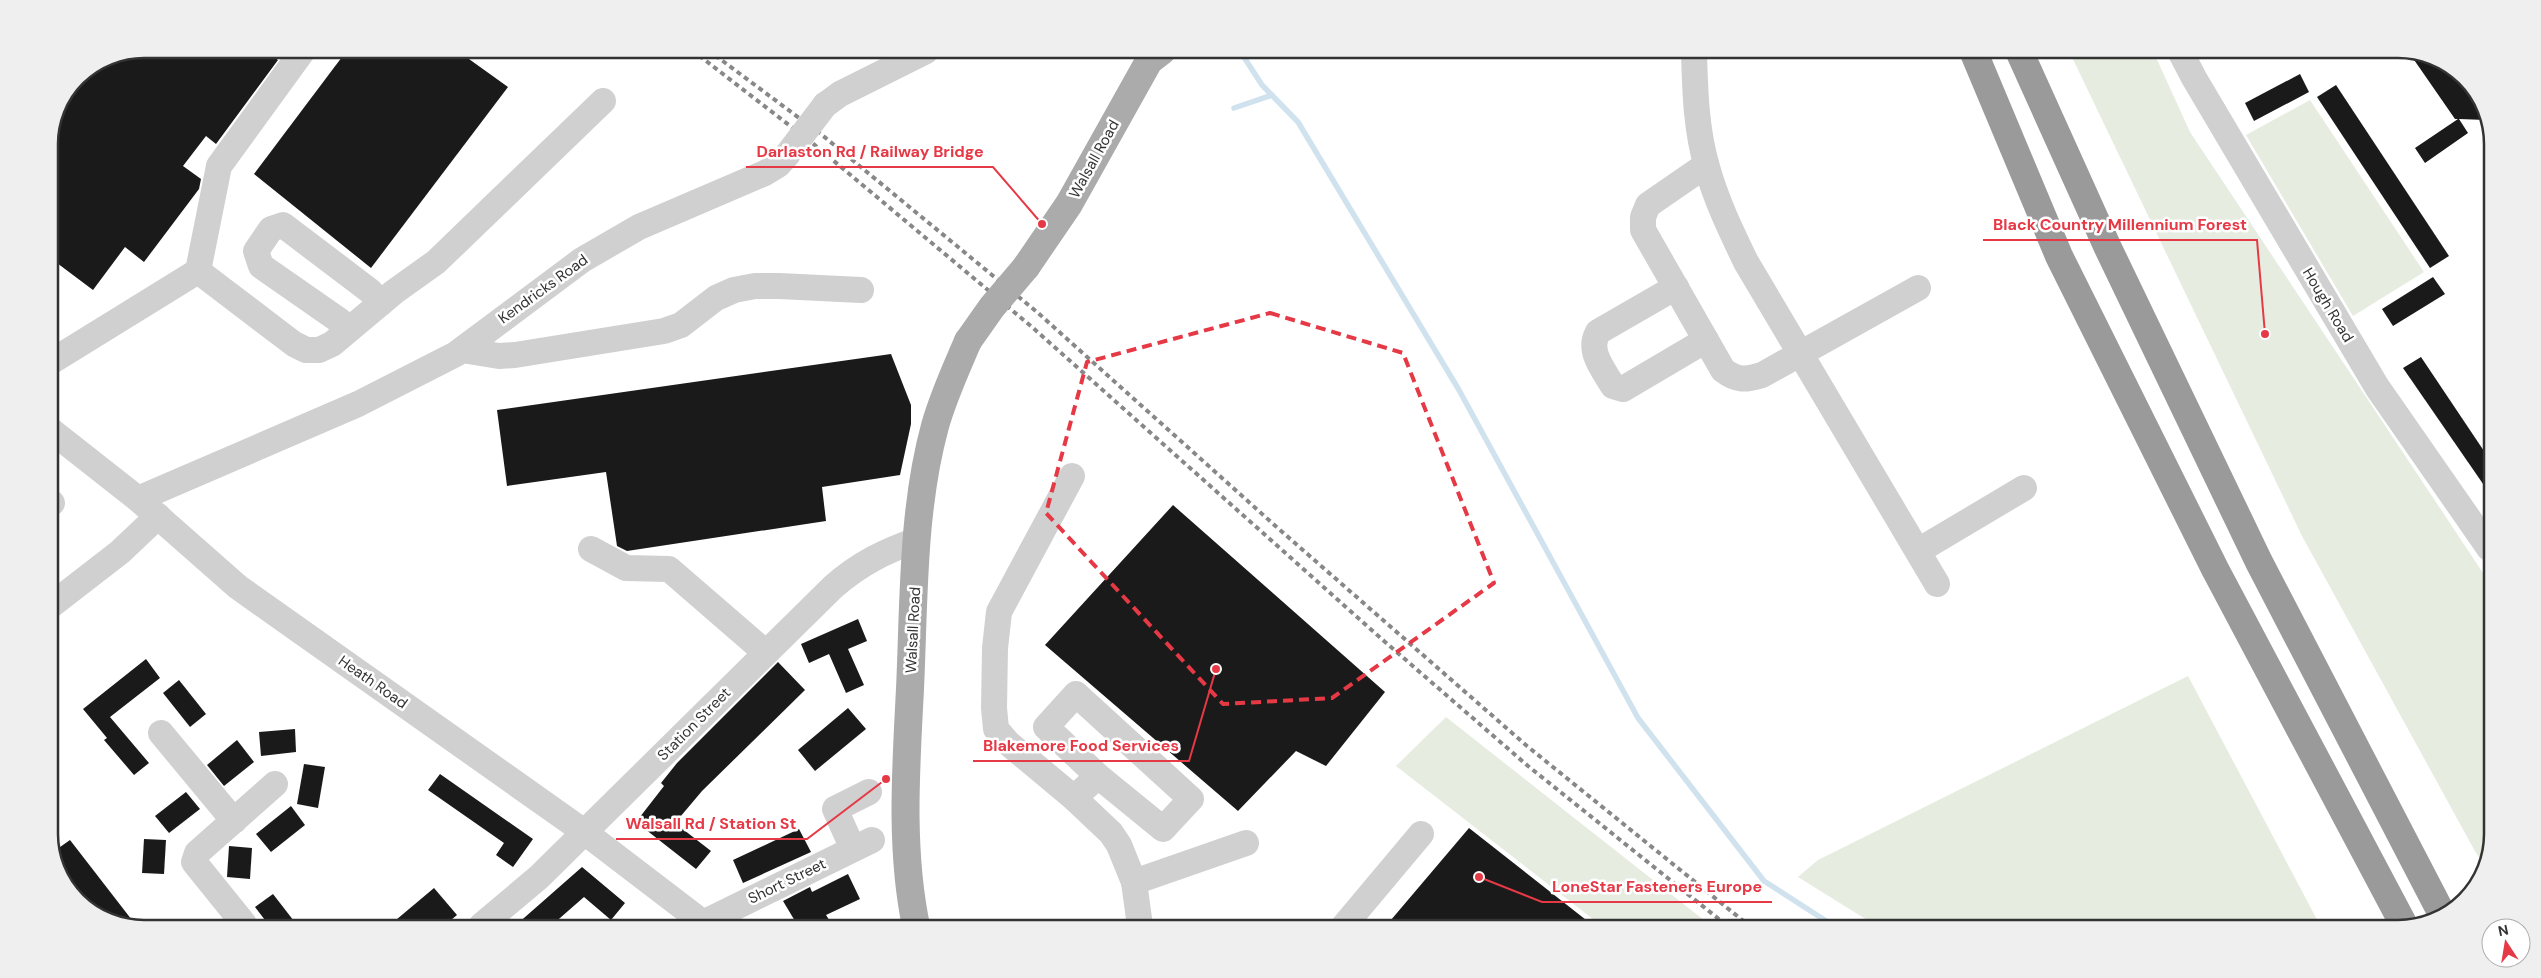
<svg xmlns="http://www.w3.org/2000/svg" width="2541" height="978" font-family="'DM Sans',sans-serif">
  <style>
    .green { fill: #e6ecdf }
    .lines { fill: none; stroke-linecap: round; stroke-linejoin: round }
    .stream { stroke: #cfe2ee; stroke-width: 5.5 }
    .building { fill: #1a1a1a }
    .minor { stroke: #d0d0d0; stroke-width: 26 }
    .major { stroke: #ababab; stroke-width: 28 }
    .highway { stroke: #9a9a9a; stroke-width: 28 }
    .rail { stroke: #888; stroke-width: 4; stroke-dasharray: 5 4; stroke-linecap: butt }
    .minor-bridge { stroke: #d0d0d0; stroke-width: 26 }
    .major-bridge { stroke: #ababab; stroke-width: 28 }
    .marked { fill: none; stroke: #e63946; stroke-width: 4; stroke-dasharray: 10 6; stroke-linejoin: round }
    .labels { text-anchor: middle; stroke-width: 5; stroke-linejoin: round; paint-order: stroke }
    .street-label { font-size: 15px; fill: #333; stroke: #fff }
    .rim { fill: none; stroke: #333; stroke-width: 2.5 }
    .leader { fill: none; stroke: #e63946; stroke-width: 2 }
    .callout-dot { fill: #e63946; stroke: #fff; stroke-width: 2 }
    .callout-label { font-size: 16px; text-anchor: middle; font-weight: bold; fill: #e63946; stroke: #fff; stroke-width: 5; stroke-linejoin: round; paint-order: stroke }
  </style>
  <rect width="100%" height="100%" fill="#fff"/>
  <!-- green -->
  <g class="green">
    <polygon points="2070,53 2154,53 2190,132 2489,582 2486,866 2476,853 2302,536"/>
    <polygon points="2310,100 2424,272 2353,316 2246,135"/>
    <polygon points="2188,676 2322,929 1880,928 1798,877 1818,860"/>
    <polygon points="1446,717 1714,928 1603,927 1396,766"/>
  </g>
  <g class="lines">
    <!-- stream -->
    <g class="stream">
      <polyline points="1240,51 1262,85 1298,122 1459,390 1638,718 1764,881 1837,928"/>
      <polyline points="1234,108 1272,95"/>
    </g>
  </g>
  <!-- building -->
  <g class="building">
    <polygon points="144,49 263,49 278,60 216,144 206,136 183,166 201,179 199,189 144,262 125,247 93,290 49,257 49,138 77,76 108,56"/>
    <polygon points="348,49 455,49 508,87 371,268 254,174"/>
    <polygon points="2410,54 2428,54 2453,72 2486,120 2459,119 2468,133 2425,163 2415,148 2458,119 2455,119"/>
    <polygon points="2300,74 2309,92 2254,121 2245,103"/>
    <polygon points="2336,85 2449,256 2430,268 2317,97"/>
    <polygon points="2433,277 2445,294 2393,326 2382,309"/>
    <polygon points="891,354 911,405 911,424 900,475 822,487 826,521 627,551 617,546 606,472 507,486 497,410"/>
    <polygon points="2421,357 2490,460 2490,494 2403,368"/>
    <polygon points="1173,505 1385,692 1326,766 1296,751 1238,811 1045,645"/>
    <polygon points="858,619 867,641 848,649 864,685 846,693 829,654 809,663 801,644"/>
    <polygon points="146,659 160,678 110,717 149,763 134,775 104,740 107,738 83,709"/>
    <polygon points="778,662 805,690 702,791 675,823 711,851 696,869 636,822 664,786 661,783 677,763"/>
    <polygon points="179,680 206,714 190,727 163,693"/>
    <polygon points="848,708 866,729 815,771 798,750"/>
    <polygon points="295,729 296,752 261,756 259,732"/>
    <polygon points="237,740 254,762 224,786 207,765"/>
    <polygon points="304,764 325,767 318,808 297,804"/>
    <polygon points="440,774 533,839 513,867 496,855 504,843 428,790"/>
    <polygon points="186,792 200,809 169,833 155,816"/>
    <polygon points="291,806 305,825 271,852 256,834"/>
    <polygon points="1469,828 1595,927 1385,927"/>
    <polygon points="799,829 811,852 743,883 733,860"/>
    <polygon points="144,839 166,840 164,874 142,873"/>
    <polygon points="70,840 135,924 113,924 69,892 53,852"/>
    <polygon points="229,846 252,848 250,879 227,877"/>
    <polygon points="582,867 625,903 611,920 584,897 552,925 516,925"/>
    <polygon points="848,874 860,899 826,915 833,926 798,926 783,901 810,887 812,892"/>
    <polygon points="434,888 457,915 445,925 390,925"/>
    <polygon points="273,894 297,925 268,924 255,907"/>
  </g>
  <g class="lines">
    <!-- minor -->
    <g class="minor">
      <path d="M 1694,52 C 1695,90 1696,130 1707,167 C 1716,200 1731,231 1746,262 L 1937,584"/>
      <polyline points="2181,53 2194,78 2377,387 2489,548"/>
      <polyline points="825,105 840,94 926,51"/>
      <path d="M 1706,165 L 1648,205 L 1643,217 L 1643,230 L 1723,370 C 1737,381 1746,380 1762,375 L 1918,288"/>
      <polyline points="198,271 219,166 304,49"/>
      <path d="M 1676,287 L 1598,332 C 1587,351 1603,369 1613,386 L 1623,389 L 1706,340"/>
      <polyline points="348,330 340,321 261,266 256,251 271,229 283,225 370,291 381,303"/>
      <polyline points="462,350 499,356 515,355 664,331 681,325 716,298 734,290 755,286 779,286 861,290"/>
      <polyline points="49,363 198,271 294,344 306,350 319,350 332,344 394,292 436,262 603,101"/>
      <polyline points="49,429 138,499 238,587 583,831 706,925"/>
      <polyline points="1072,476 999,612 995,648 994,708 996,729 1008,743 1074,798 1111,833 1119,845 1134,882"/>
      <polyline points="138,499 358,404 456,354 582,260 639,227 765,173 778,165 787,155"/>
      <polyline points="49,505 52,503"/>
      <polyline points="591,549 626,568 669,569 766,653"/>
      <polyline points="1918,551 2024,488"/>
      <polyline points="49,607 120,552 158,516"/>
      <polyline points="161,733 234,821"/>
      <polyline points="1074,798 1098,776 1046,727 1076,694 1191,799 1163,829 1098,776"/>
      <polyline points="853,849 835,809 869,792"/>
      <polyline points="703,923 872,840"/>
      <polyline points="244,924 194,862 197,853 275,784"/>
      <path d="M 482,925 L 539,877 L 833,587 C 859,564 885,551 917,540"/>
      <polyline points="1140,926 1134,882 1246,843"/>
      <polyline points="1343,927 1421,834"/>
    </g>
    <!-- major -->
    <g class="major">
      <polyline points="1026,267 1069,204 1149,61 1162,51"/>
      <path d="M 916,926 C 900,848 906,768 910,689 C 914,602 912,510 935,426 C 943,397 956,369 968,341"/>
    </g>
    <!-- highway -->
    <g class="highway">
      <polyline points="1974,53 2059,256 2215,569 2405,927"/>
      <polyline points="2020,53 2108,248 2259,562 2442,914"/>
    </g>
    <!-- rail -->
    <g class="rail">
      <polyline points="692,50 816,146 1032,327 1384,641 1528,766 1730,928"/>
      <polyline points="708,50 822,135 1037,312 1280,530 1527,746 1752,928"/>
    </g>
    <!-- minor-bridge -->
    <polyline class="minor-bridge" points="787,155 825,105"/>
    <!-- major-bridge -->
    <polyline class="major-bridge" points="968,341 992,307 1026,267"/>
  </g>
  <!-- marked area -->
  <path class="marked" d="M 1270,313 L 1403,353 L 1494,583 L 1332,698 L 1223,704 L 1046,513 L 1087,362 Z"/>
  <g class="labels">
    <!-- street labels -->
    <g class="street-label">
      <text transform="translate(1094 159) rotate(-61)" y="5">Walsall Road</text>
      <text transform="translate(543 289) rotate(-36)" y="5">Kendricks Road</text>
      <text transform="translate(2328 305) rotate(59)" y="5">Hough Road</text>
      <text transform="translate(913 630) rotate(-87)" y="5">Walsall Road</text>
      <text transform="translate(373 682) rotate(35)" y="5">Heath Road</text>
      <text transform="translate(694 724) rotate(-45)" y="5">Station Street</text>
      <text transform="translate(787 881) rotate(-26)" y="5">Short Street</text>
    </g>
  </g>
  <!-- crop -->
  <path d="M0 0H2541V978H0ZM144 58H2398A86 86 0 0 1 2484 144V834A86 86 0 0 1 2398 920H144A86 86 0 0 1 58 834V144A86 86 0 0 1 144 58Z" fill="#efefef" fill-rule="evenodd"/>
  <path class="rim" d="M144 58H2398A86 86 0 0 1 2484 144V834A86 86 0 0 1 2398 920H144A86 86 0 0 1 58 834V144A86 86 0 0 1 144 58Z"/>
  <!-- callouts -->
  <path class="leader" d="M1042 224L993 167H746M2265 334L2257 240H1983M1216 669L1189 761H973M886 779L807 839H616M1479 877L1542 902H1772"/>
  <g class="callout-dot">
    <circle cx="1042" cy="224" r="5"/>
    <circle cx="2265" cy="334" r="5"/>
    <circle cx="1216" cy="669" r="5"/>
    <circle cx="886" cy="779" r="5"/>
    <circle cx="1479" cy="877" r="5"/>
  </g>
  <g class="callout-label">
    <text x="870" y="157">Darlaston Rd / Railway Bridge</text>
    <text x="2120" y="230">Black Country Millennium Forest</text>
    <text x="1081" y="751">Blakemore Food Services</text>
    <text x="711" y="829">Walsall Rd / Station St</text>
    <text x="1657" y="892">LoneStar Fasteners Europe</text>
  </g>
  <!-- north arrow -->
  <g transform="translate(2506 943) rotate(348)"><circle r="24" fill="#ffffff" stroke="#adadad"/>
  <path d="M0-4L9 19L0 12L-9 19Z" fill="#e63946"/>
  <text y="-8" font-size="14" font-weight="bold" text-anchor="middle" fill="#333333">N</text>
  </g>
</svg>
